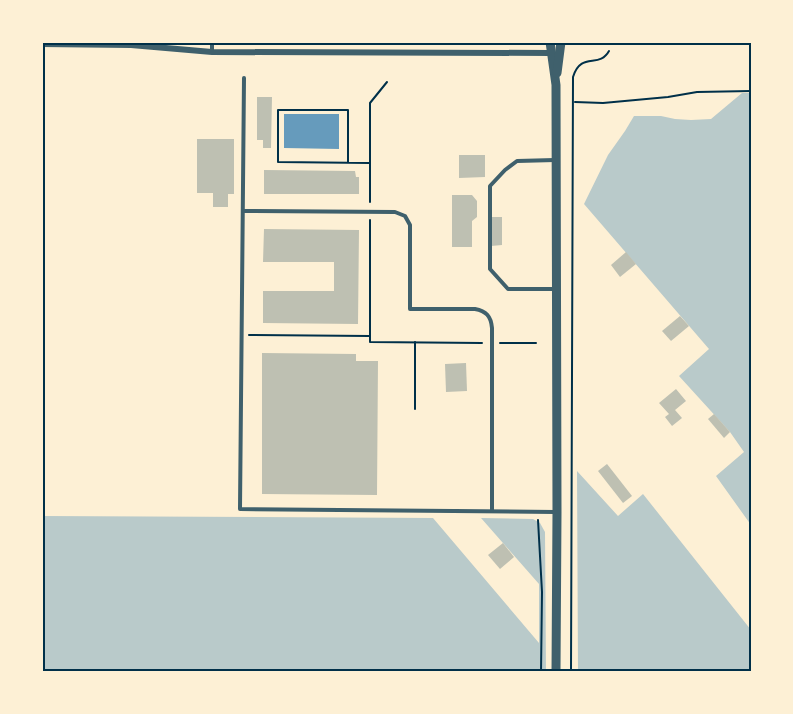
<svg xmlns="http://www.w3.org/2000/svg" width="793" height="714" font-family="Figtree,sans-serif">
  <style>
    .green { fill: #b9caca }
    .water { fill: #669bbc }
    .building { fill: #bec0b2 }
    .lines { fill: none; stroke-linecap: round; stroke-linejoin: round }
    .path { stroke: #003049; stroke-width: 2 }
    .service { stroke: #3f606c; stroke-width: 4 }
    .minor { stroke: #3f606c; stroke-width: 6 }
    .tertiary { stroke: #3f606c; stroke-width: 9 }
    .neatline { fill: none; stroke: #003049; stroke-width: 2 }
  </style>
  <rect width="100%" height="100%" fill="#fdf0d5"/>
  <!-- green -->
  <g class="green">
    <polygon points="742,93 751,93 751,525 716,476 744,452 730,432 679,376 709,349 584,204 608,155 625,131 634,116 661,116 675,119 691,120 711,119"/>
    <polygon points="577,471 618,516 643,494 751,630 751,672 578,672"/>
    <polygon points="42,516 433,518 539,643 539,584 481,518 533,519 540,523 545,532 546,672 42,672"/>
  </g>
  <!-- water -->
  <polygon class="water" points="284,114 339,114 339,149 284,148"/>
  <!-- building -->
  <g class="building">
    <polygon points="257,97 272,97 271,148 263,148 263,140 257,140"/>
    <polygon points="197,139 234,139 234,194 228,194 228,207 213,207 213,193 197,193"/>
    <polygon points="459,155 485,155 485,177 459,178"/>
    <polygon points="264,170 355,171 356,177 359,177 359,194 264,194"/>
    <polygon points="452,195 472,195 477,201 477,217 472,221 472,247 452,247"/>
    <polygon points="490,217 502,217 502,245 491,246"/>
    <polygon points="264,229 359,230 358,324 263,323 263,291 334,291 334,262 263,262"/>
    <polygon points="626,252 636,264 620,277 611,265"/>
    <polygon points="680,316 689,326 671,341 662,331"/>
    <polygon points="262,353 356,354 356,361 378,361 377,495 262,494"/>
    <polygon points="466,363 467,391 446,392 445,364"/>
    <polygon points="676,389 686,401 675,410 682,418 672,426 665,417 669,414 659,403"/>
    <polygon points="714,414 730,432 724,438 708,419"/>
    <polygon points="607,464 632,496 623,503 598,471"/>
    <polygon points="503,543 514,557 500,569 488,555"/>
  </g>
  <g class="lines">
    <!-- path -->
    <g class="path">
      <polyline points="575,102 603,103 668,97 697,92 751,91"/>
      <polyline points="348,162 348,110 278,110 278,162 370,163"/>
      <polyline points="370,202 370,103 387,82"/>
      <polyline points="370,220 370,342 482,343"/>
      <polyline points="249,335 369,336"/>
      <polyline points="500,343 536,343"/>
      <polyline points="415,409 415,342"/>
      <polyline points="538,520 542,592 541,672"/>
      <path d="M 571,672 L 573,77 C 581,51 599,69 609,51"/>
    </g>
    <!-- service -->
    <g class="service">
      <polyline points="568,42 751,43"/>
      <polyline points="212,52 212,42"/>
      <polyline points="244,78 240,509 555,512"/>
      <polyline points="555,160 517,161 505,170 490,186 490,269 508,289 556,289"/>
      <path d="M 244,211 L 395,212 L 405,216 L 410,225 L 410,309 L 475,309 C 486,311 491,316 492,328 L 492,511"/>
    </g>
    <!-- minor -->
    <polyline class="minor" points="42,44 131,45 212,52 551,53"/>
    <!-- tertiary -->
    <g class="tertiary">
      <polyline points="550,42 556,85 557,512 556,672"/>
      <polyline points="557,73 561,42"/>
    </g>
  </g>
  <!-- border -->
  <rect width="793" height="714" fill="none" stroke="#fdf0d5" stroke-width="87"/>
  <rect x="44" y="44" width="706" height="626" class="neatline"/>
</svg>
